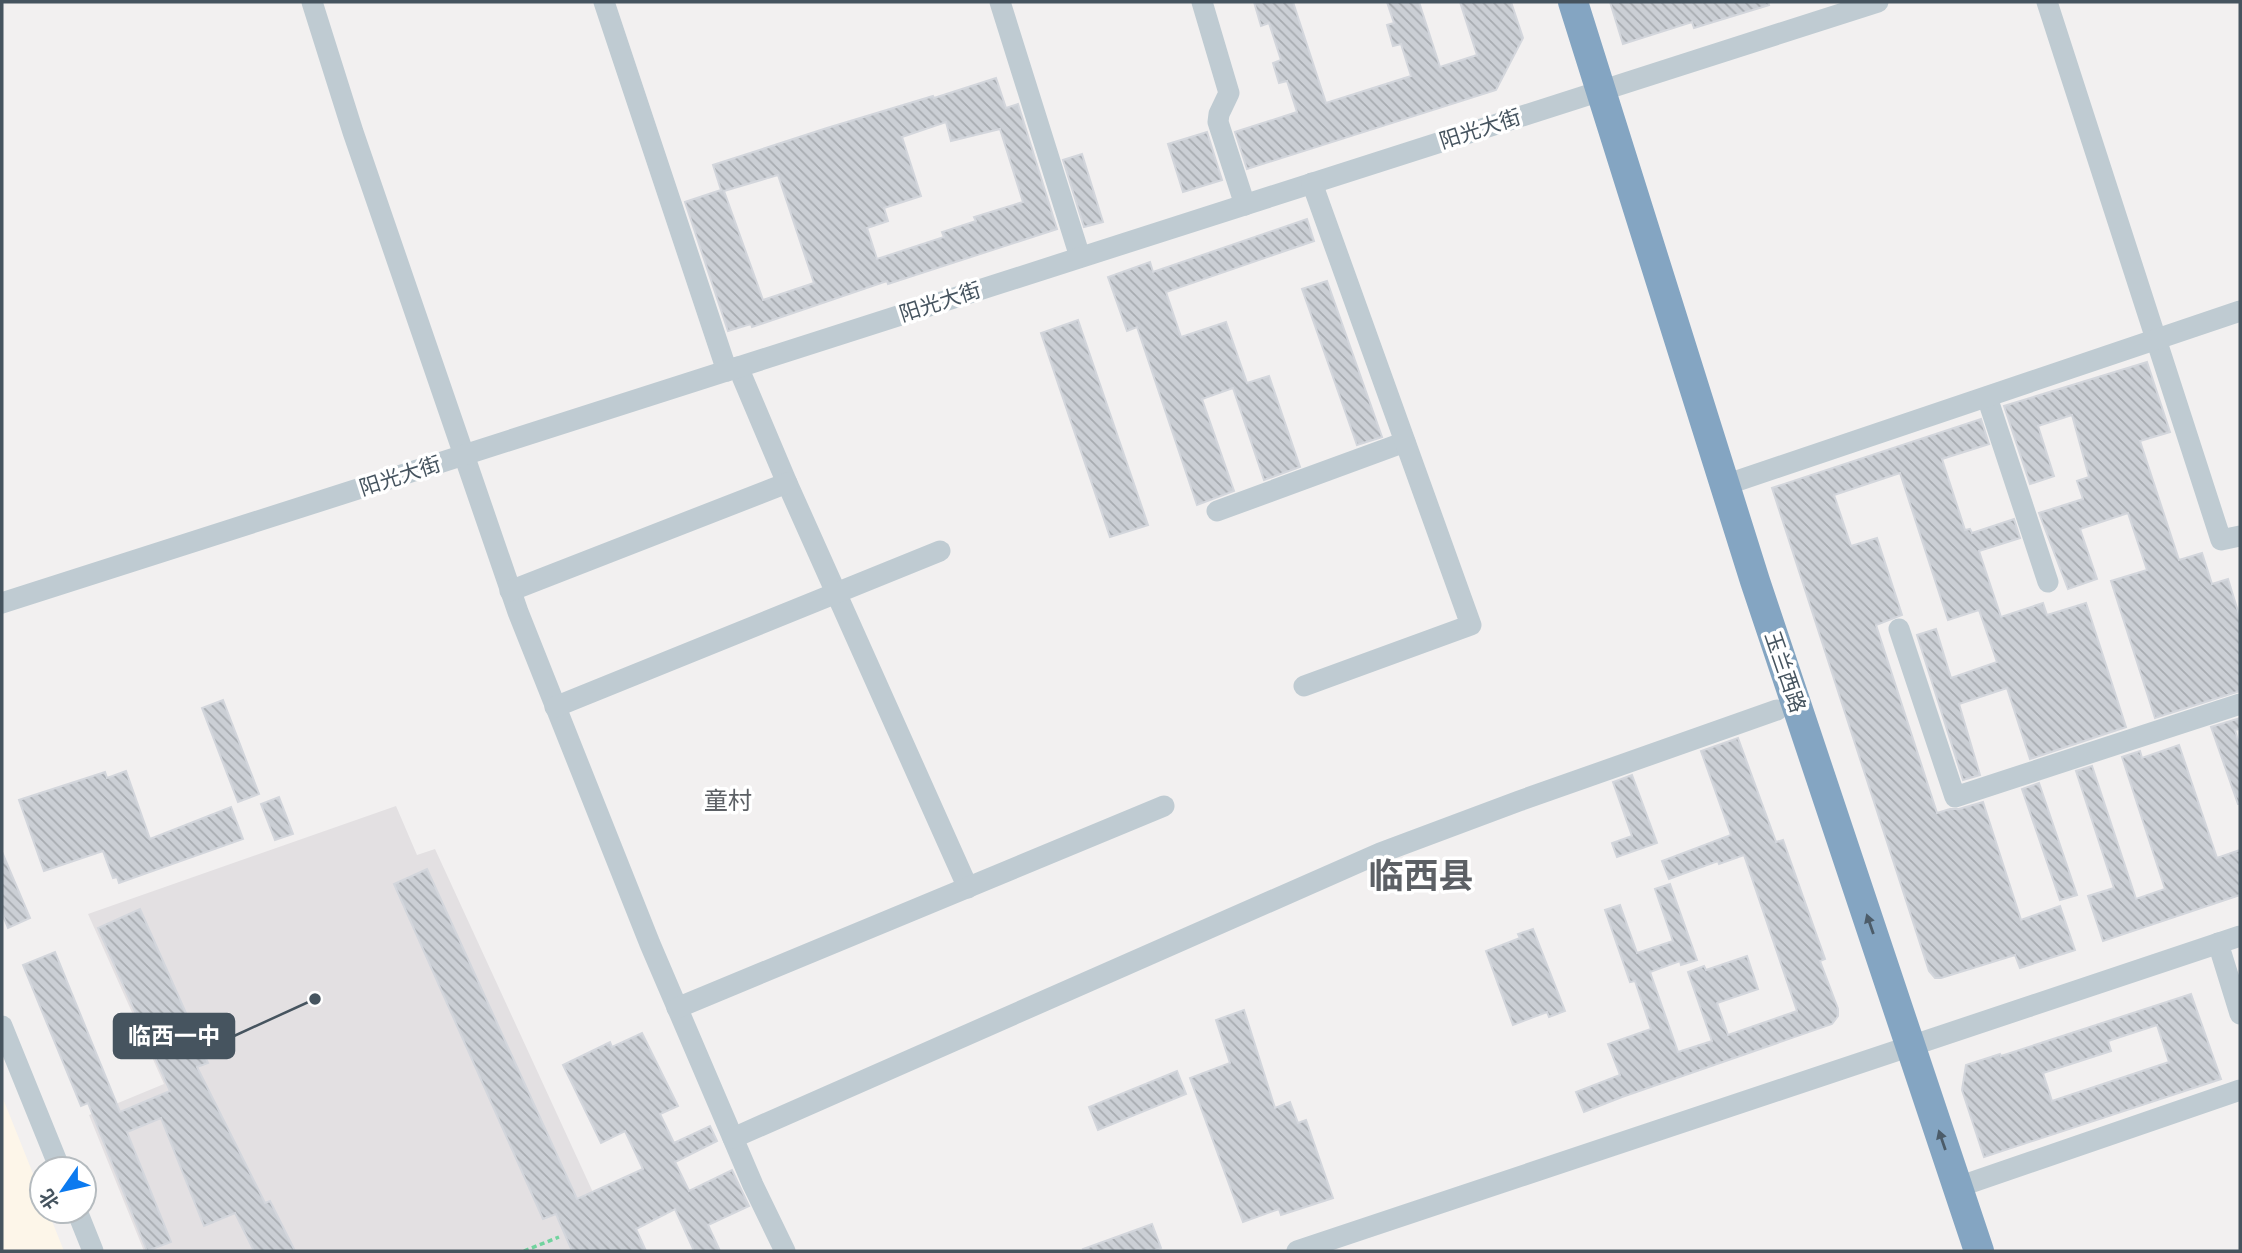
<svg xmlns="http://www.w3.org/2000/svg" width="2242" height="1253" font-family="Mulish,'Noto Sans SC',sans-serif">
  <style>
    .commercial { fill: #fdf6e9 }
    .education { fill: #e3e0e2 }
    .building { fill: url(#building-back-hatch); stroke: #d3d6dc; stroke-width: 2; fill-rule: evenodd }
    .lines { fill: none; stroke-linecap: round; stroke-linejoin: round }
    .path { stroke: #71d39e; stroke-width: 3.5; stroke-dasharray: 5 3.5; stroke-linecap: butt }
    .minor { stroke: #bfcbd2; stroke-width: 21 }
    .highway { stroke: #84a5c2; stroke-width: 30 }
    .oneway { fill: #4c5c69 }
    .labels { text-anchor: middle; stroke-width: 7; stroke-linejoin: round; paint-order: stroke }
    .street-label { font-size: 21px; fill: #46545f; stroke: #fff }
    .quarter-label { font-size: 24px; fill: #5c6065; stroke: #fff }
    .town-label { font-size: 35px; font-weight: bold; fill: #5c6065; stroke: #fff }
    .leader { fill: none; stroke: #46545f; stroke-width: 2.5 }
    .callout-dot { fill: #46545f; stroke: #fff; stroke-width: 2.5 }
    .callout { fill: #46545f; stroke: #46545f; stroke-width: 2.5 }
    .callout-label { font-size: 23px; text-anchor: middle; font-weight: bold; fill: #fff }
  </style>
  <defs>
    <pattern id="building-back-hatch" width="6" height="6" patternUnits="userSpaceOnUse" patternTransform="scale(1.75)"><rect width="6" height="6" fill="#cbcfd5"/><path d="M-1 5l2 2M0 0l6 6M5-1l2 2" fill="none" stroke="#a7abb0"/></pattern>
  </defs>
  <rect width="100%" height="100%" fill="#f2f0f0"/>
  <!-- commercial -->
  <polygon class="commercial" points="2,1096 42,1196 42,1211 48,1211 64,1251 2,1251"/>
  <!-- education -->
  <polygon class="education" points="396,806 417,855 435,849 620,1251 144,1251 89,1115 164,1084 88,914"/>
  <!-- building -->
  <g class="building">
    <polygon points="1254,2 1293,2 1326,103 1411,76 1401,44 1393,46 1387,25 1394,23 1387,2 1419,2 1440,67 1477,55 1460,2 1511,2 1523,38 1496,90 1247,169 1235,132 1297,112 1287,81 1279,83 1273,63 1281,60 1269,23 1261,26"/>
    <polygon points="1610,2 1768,2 1769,5 1694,28 1692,22 1623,44"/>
    <path d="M 996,78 L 1006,108 L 1018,104 L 1057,229 L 888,284 L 887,281 L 752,327 L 751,324 L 728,331 L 685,202 L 721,190 L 713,165 L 827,128 L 933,96 L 934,98 ZM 946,122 L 951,141 L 1000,129 L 1023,202 L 974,217 L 976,221 L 942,232 L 944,237 L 877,259 L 867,228 L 888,221 L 884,208 L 921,196 L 902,137 ZM 778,175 L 814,283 L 763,300 L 724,191 Z"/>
    <polygon points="1207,132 1222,180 1183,192 1168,144"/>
    <polygon points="1082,154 1103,222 1084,227 1063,160"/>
    <polygon points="1307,219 1314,241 1166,292 1181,337 1226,322 1247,383 1269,376 1300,467 1264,480 1233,388 1202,399 1234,491 1197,505 1137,327 1127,331 1108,277 1150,262 1153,272"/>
    <polygon points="1327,281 1382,437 1357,445 1302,289"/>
    <polygon points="1078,320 1148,525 1110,537 1041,333"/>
    <polygon points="2147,362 2170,432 2140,441 2179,560 2202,553 2212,584 2228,579 2240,618 2240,691 2155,718 2111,581 2147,570 2128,513 2080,529 2097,579 2068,589 2039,513 2083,499 2077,481 2089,477 2072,415 2038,426 2054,476 2030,484 2004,406"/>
    <polygon points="1981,419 1989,444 1942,459 1965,530 1970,529 1972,533 2014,519 2020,538 1979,551 2001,617 2043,603 2047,615 2086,603 2126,727 2030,759 2007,688 1959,704 1980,775 1963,780 1917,635 1936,629 1951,678 1997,662 1979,610 1948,620 1900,473 1834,495 1851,546 1877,538 1902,615 1876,625 1937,813 1950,809 1959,809 1983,802 2021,920 2060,906 2075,950 2020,968 2015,955 1941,978 1935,978 1929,971 1772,488"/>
    <polygon points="223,700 259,794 238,802 202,708"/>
    <polygon points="2240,718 2240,729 2235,730 2240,747 2240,804 2238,804 2211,727"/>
    <polygon points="1738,738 1776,842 1783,840 1825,959 1820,961 1838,1009 1838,1016 1832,1024 1622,1097 1584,1112 1576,1092 1620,1075 1608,1044 1651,1029 1635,981 1630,982 1605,910 1620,905 1637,953 1673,941 1655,889 1670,884 1697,960 1681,965 1680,961 1650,972 1678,1052 1712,1041 1688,972 1704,966 1706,970 1747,956 1758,989 1717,1003 1728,1035 1797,1011 1744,855 1719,864 1718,861 1669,879 1662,861 1731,835 1701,751"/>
    <polygon points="2179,745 2217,858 2240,850 2240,895 2103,941 2088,896 2114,888 2076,771 2092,766 2136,899 2165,889 2122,757 2140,751 2142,758"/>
    <polygon points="126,771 150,839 231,807 243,839 119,883 117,877 113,878 103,851 44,871 19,800 105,772 107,778"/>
    <polygon points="1632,775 1657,843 1617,857 1612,843 1632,836 1613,782"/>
    <polygon points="2039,783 2077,895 2060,900 2022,789"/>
    <polygon points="279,797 293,834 275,840 261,804"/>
    <polygon points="2,852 30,918 8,928 2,913"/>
    <polygon points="427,869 577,1199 643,1169 625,1131 601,1143 563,1065 610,1042 612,1047 642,1033 678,1106 660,1114 674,1143 710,1126 717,1141 675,1162 689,1191 732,1170 749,1206 708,1225 720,1251 694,1251 675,1209 636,1229 646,1251 572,1251 556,1214 543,1219 394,884"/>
    <polygon points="140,909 208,1063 197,1067 265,1203 270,1201 295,1251 254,1251 235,1213 204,1226 161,1118 127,1132 171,1242 147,1251 88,1103 81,1106 23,965 55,952 120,1112 170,1091 98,928"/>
    <polygon points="1533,929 1565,1011 1549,1017 1547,1012 1513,1025 1486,951 1520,938 1518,934"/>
    <path d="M 2191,994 L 2221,1079 L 1984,1157 L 1962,1090 L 1966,1065 L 2000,1054 L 2001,1056 ZM 2157,1025 L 2169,1062 L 2052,1101 L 2043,1073 L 2111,1051 L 2108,1041 Z"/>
    <polygon points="1244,1010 1275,1108 1290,1102 1298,1123 1306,1120 1333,1198 1281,1215 1279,1209 1243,1222 1190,1078 1230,1063 1216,1020"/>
    <polygon points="1177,1071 1186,1094 1098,1130 1089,1107"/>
    <polygon points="1152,1224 1161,1248 1153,1251 1084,1251 1083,1249"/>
  </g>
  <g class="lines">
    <!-- path -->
    <polyline class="path" points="524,1251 559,1237"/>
    <!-- minor -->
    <g class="minor">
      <polyline points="312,2 353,132 518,612 650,944 753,1185 785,1251"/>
      <polyline points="604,2 727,371"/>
      <polyline points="1000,2 1080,257"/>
      <polyline points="1202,2 1229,93 1219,114 1218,122 1245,205"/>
      <polyline points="2047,2 2221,540 2240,536"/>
      <polyline points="738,367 787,483 968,888"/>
      <polyline points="1987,397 2048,582"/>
      <polyline points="1725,485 2240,311"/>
      <polyline points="1217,511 1405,442"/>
      <polyline points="510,591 787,483"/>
      <polyline points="2,603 1878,2"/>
      <polyline points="1899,629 1955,797 2240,704"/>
      <polyline points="1304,686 1471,625 1312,183"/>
      <polyline points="555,707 940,551"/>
      <polyline points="2218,943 2240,1014"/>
      <polyline points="677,1008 1164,806"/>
      <polyline points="2,1026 60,1169"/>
      <polyline points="733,1138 1380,853 1519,801 1777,710"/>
      <polyline points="1958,1187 2240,1090"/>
      <polyline points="77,1211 93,1251"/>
      <polyline points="1297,1251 2240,936"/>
    </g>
    <!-- highway -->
    <polyline class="highway" points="1573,2 1755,581 1979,1251"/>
  </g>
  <!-- one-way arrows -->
  <defs><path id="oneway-solid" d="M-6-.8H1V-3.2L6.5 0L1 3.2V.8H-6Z" transform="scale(1.75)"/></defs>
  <g class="oneway">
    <use href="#oneway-solid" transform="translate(1870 924) rotate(-109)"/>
    <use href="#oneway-solid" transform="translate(1942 1140) rotate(-109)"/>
  </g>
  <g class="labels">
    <!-- street labels -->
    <g class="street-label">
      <text transform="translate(1480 129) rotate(-18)" y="7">阳光大街</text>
      <text transform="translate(940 302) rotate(-18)" y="7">阳光大街</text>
      <text transform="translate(400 476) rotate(-18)" y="7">阳光大街</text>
      <text transform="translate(1785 672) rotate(71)" y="7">玉兰西路</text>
    </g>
    <!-- quarter labels -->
    <g class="quarter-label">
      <text x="728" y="809">童村</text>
    </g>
    <!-- town labels -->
    <g class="town-label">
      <text x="1421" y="888">临西县</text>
    </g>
  </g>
  <!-- callouts -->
  <path class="leader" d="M315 999L234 1036"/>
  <circle class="callout-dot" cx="315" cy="999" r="7"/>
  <rect class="callout" x="114" y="1014" width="120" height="44" rx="7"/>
  <g class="callout-label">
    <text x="174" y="1044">临西一中</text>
  </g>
  <!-- border -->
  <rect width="2242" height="1253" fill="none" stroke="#46545f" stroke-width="7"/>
  <!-- north arrow -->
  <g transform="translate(63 1190) rotate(236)"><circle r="33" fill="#ffffff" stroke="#b5bbbf" stroke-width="2"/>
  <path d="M0-5L12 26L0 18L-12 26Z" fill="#0c7aef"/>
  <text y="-10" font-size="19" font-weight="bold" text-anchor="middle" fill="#46545f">北</text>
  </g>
</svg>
